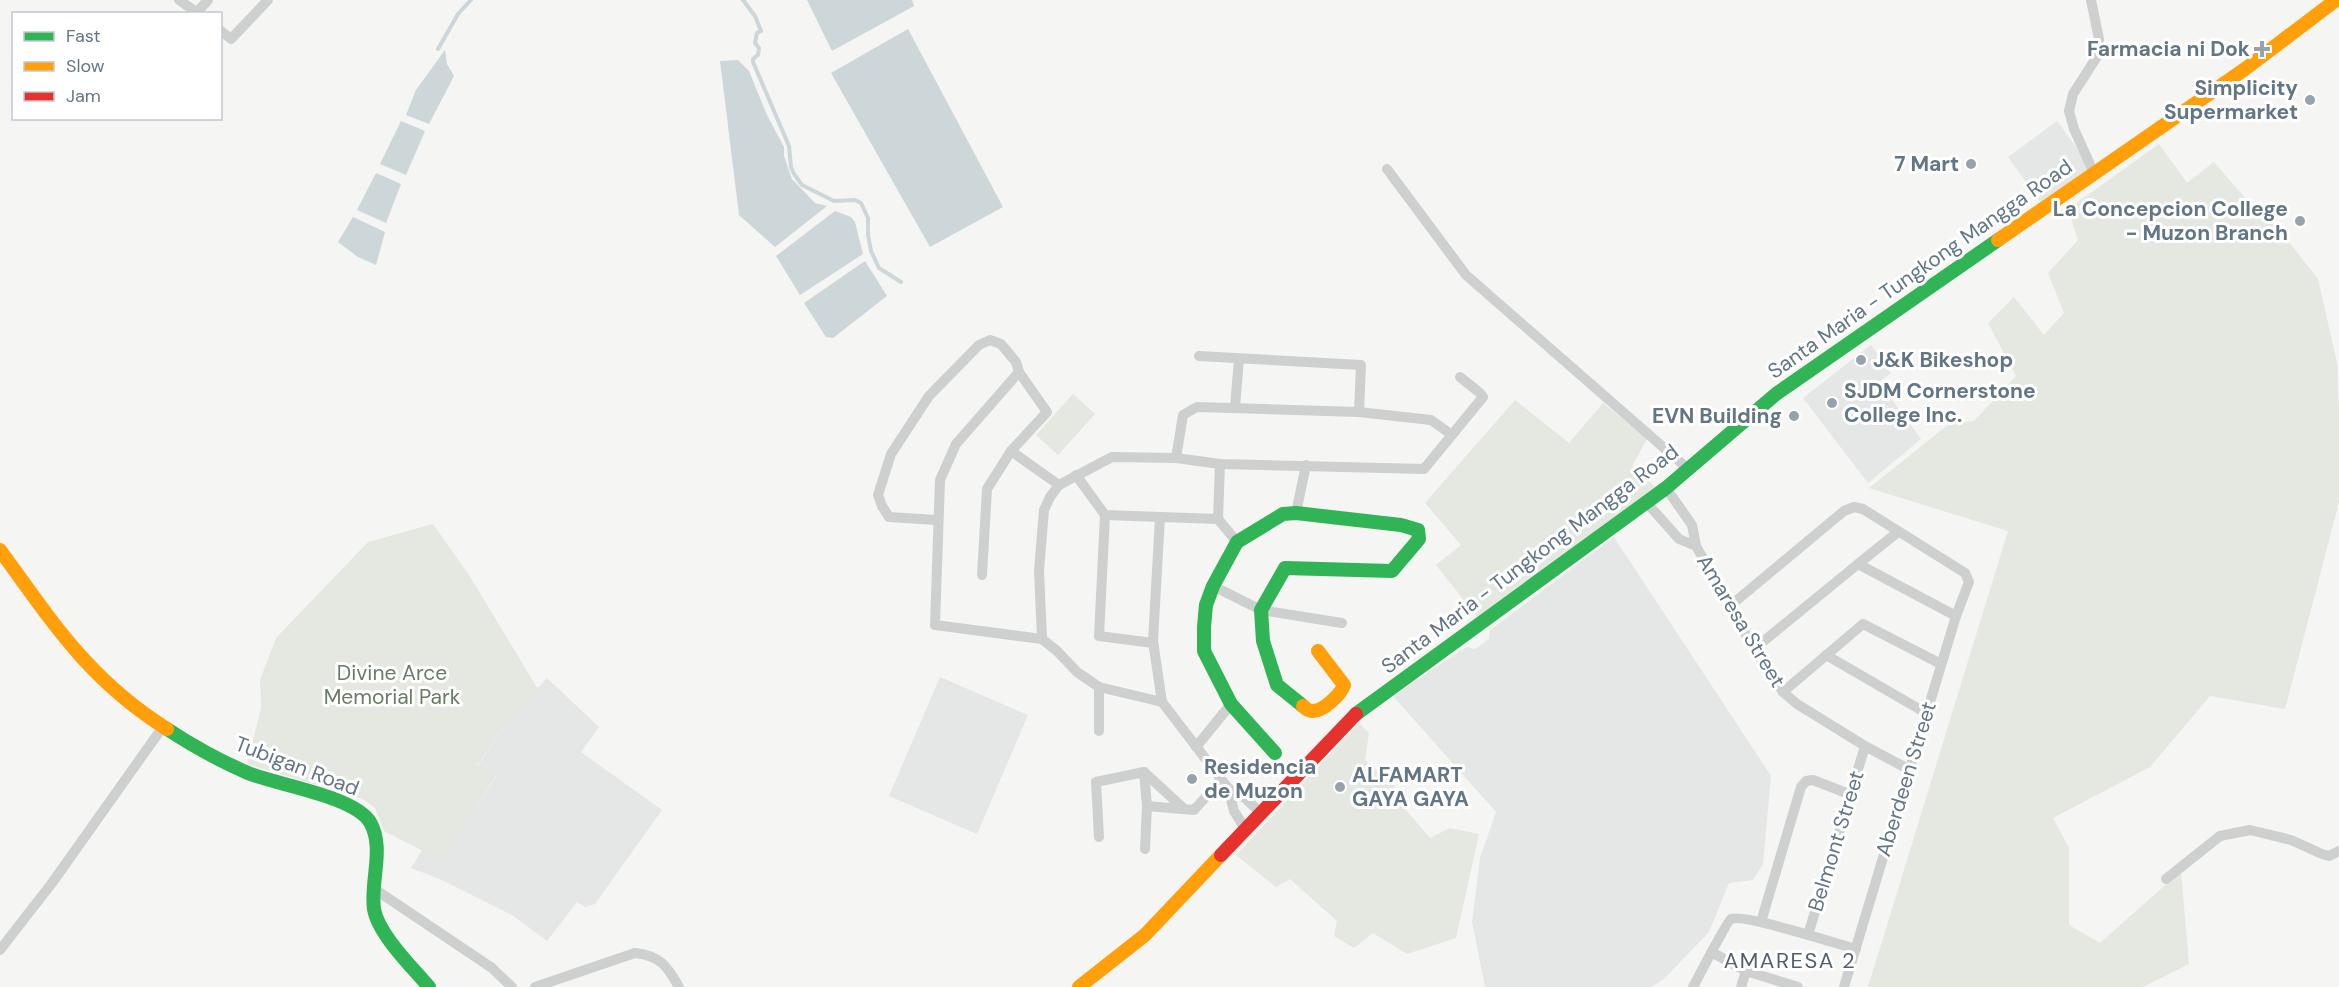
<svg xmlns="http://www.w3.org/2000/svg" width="2339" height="987" font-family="'DM Sans',sans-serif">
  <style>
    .built { fill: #e5e7e6 }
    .green { fill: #e4e8e1 }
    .water { fill: #cdd6d8 }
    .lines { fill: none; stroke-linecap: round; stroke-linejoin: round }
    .stream { stroke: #cdd6d8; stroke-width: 4 }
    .street { stroke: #ced0d0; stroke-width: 10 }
    .fast { stroke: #30b455; stroke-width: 14 }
    .slow { stroke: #ff9f0a; stroke-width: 14 }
    .jam { stroke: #e5322d; stroke-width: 14 }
    .poi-dot { fill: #96a2ac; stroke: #fff; stroke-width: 2 }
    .labels { text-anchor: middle; stroke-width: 6; stroke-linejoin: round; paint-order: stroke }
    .poi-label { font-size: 21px; font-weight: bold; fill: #637686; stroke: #fff; text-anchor: end }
    .street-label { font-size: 21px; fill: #637686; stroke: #fff }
    .park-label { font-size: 21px; fill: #687c63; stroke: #fff }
    .neighbourhood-label { font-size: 22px; letter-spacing: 1.5px; fill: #525f6a; stroke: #fff }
  </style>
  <rect width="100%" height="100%" fill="#f5f5f3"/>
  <!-- built -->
  <g class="built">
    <polygon points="2057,121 2091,167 2041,203 2008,157"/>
    <polygon points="1871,345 1891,373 1879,382 1921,439 1868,483 1803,398"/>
    <polygon points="1614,537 1771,776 1763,864 1753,880 1729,883 1709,932 1664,979 1651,987 1485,987 1472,922 1480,858 1496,812 1393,696 1466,647 1475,649 1489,639 1490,630"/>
    <polygon points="940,677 1028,715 977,834 889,796"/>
    <polygon points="547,678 599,727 581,752 662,810 595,904 585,907 577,902 547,941 512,915 442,880 411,868 422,850 443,860 497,775 477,767 506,723"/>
  </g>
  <!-- green -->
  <g class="green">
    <polygon points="2159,144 2187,183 2214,162 2252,206 2258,203 2263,209 2318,279 2337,363 2339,411 2339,502 2285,709 2210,696 2150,767 2053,818 2069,848 2069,925 2100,943 2181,871 2189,964 2143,987 1868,987 2008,531 1869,488 1949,424 1974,421 2016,376 1988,323 2014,297 2044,335 2064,313 2048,273 2078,240 2068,209"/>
    <polygon points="1073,394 1095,414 1058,455 1036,435"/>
    <polygon points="1515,400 1569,443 1603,403 1647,439 1632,466 1655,487 1479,619 1436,565 1461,545 1425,503"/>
    <polygon points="433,524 469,575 538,689 506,723 477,766 497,774 443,861 384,831 375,808 363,799 247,764 261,708 260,680 276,638 368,542"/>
    <polygon points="1359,723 1369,733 1365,760 1394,785 1400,803 1430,838 1450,828 1479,834 1456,938 1407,954 1373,933 1354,948 1334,936 1337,921 1290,879 1276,887 1236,855"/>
  </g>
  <!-- water -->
  <g class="water">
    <polygon points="807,0 912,0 914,6 832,51"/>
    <polygon points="908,29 1003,207 930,247 831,73"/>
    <polygon points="445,50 447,64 454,76 429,124 406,115 416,90"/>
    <polygon points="738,60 749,71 767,115 784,147 784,156 792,179 815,203 827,206 775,247 739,215 720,61"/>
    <polygon points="401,121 425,131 406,175 380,164"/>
    <polygon points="376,173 401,184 386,223 357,210"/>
    <polygon points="835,211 851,217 855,222 863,254 800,295 776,256"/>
    <polygon points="353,217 385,232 376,265 358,257 338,242"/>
    <polygon points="865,261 887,296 833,338 826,337 804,303"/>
  </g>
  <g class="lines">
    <!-- stream -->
    <g class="stream">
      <polyline points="743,0 755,16 761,31 757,33 755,43 759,48 758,55 753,59 753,62 789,146 791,167 794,174 802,185 834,201 855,200 861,203 868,218 868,235 871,251 879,268 901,282"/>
      <polyline points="438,49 458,14 471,0"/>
    </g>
    <!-- street -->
    <g class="street">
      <polyline points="179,0 199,14"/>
      <polyline points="2091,0 2099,39 2098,55 2073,94 2069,111 2074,129 2094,173"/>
      <polyline points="197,12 208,0"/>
      <polyline points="220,30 231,39 268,0"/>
      <polyline points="1387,169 1466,275 1687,468"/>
      <polyline points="1199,356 1361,365 1359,412"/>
      <polyline points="1019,372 956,444 940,480 935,625 1042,639 1057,651 1077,672 1099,687 1162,702 1228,788 1246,799 1262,814"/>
      <polyline points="1235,407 1239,359"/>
      <polyline points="1011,451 1059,485"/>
      <polyline points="1176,458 1183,415 1197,407 1359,412 1431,420 1452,435"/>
      <polyline points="1076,475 1105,515 1218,519 1220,464"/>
      <polyline points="1666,488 1692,525 1696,546 1754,649 1783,692 1797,704 1865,746 1910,770"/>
      <polyline points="1646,502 1679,539 1696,546"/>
      <polyline points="1296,513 1306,465"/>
      <polyline points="1105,515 1099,636 1153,643"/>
      <polyline points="1160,517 1153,641 1162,702"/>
      <polyline points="1218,519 1237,542"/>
      <polyline points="937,520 889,517 882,506 878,495 891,454 929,396 979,345 990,340 1001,344 1016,362 1019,372 1047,412 1011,451 987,489 982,575"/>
      <polyline points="1858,564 1898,532"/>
      <polyline points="1213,586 1261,610 1342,623"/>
      <polyline points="1730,606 1844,511 1854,507 1863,509 1965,573 1969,582 1956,616 1844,987"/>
      <polyline points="1042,639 1039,570 1044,510 1050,497 1059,485 1112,457 1176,458 1220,464 1424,469 1483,397 1480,393 1460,377"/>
      <polyline points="1754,649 1858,564 1956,616"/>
      <polyline points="1826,655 1926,713"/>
      <polyline points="1099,687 1099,731"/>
      <polyline points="1783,692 1863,624 1941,664"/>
      <polyline points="1196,747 1231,704"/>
      <polyline points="1144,772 1147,806 1145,849"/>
      <polyline points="1228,788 1234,811 1246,830"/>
      <polyline points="1147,806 1194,810 1221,780"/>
      <polyline points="1099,837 1096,782 1144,772 1182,807"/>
      <polyline points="2166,879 2220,836 2250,830 2291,840 2322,854 2329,856 2339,851"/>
      <polyline points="373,888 492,968 512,987"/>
      <polyline points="1761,922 1801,787 1806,781 1813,780 1849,794"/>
      <polyline points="1808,935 1865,746"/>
      <polyline points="0,950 52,883 162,728"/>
      <polyline points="1713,953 1746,971 1798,987"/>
      <path d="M 535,987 L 635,953 C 661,956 667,966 679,987"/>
      <path d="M 1693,987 C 1698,978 1727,921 1731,919 C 1743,913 1837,944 1856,949"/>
      <polyline points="1741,987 1746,971"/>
    </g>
    <!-- fast -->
    <g class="fast">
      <polyline points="1356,714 1666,488 1776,394 1998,240"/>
      <path d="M 167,729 C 193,746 220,761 248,773 C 277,785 354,796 370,822 C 385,848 370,881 374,909 C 378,934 413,968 429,987"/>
      <polyline points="1275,753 1231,704 1204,651 1204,627 1206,605 1213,586 1237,542 1283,514 1296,513 1401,525 1418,530 1419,539 1392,571 1285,568 1261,610 1263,641 1277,685 1303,706"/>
    </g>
    <!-- slow -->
    <g class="slow">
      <polyline points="1998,240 2245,69 2336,0"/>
      <path d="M 0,550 C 53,623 89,680 167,729"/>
      <path d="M 1303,706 C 1305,708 1309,711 1312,711 C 1323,712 1341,694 1344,685 L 1318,651"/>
      <polyline points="1079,987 1145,935 1221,855"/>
    </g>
    <!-- jam -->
    <polyline class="jam" points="1221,855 1356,714"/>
  </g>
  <!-- markers -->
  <g class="poi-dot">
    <path d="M2259 40h6v6h6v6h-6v6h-6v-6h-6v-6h6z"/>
    <circle cx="2310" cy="100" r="6"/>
    <circle cx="1971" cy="164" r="6"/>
    <circle cx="2300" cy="221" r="6"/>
    <circle cx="1861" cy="360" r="6"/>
    <circle cx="1832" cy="403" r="6"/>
    <circle cx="1794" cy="416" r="6"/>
    <circle cx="1192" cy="779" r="6"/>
    <circle cx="1340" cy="787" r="6"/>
  </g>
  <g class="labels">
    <!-- poi labels -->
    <g class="poi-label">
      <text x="2250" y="56">Farmacia ni Dok</text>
      <text x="2298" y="95">Simplicity<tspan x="2298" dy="24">Supermarket</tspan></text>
      <text x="1959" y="171">7 Mart</text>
      <text x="2288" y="216">La Concepcion College<tspan x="2288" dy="24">- Muzon Branch</tspan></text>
      <text x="1873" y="367" text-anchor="start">J&amp;K Bikeshop</text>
      <text x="1844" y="398" text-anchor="start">SJDM Cornerstone<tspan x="1844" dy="24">College Inc.</tspan></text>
      <text x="1782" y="423">EVN Building</text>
      <text x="1204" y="774" text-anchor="start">Residencia<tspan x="1204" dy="24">de Muzon</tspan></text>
      <text x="1352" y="782" text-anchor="start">ALFAMART<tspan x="1352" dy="24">GAYA GAYA</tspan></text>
    </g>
    <!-- street labels -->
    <g class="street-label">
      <text transform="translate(1920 269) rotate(-35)" y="7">Santa Maria - Tungkong Mangga Road</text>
      <text transform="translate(1530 559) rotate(-37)" y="7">Santa Maria - Tungkong Mangga Road</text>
      <text transform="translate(1741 621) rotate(59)" y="7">Amaresa Street</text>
      <text transform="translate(297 766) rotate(21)" y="7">Tubigan Road</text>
      <text transform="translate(1906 779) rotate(-73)" y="7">Aberdeen Street</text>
      <text transform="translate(1836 841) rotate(-73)" y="7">Belmont Street</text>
    </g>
    <!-- park labels -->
    <g class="park-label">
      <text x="392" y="680">Divine Arce<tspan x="392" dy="24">Memorial Park</tspan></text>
    </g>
    <!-- neighbourhood labels -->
    <g class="neighbourhood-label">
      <text x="1790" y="968">AMARESA 2</text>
    </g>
  </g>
  <!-- legend -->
  <rect x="12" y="12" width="210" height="108" fill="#ffffff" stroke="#c1c8cf" stroke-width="1.5"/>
  <rect x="24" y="32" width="30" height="9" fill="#30b455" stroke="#c1c8cf" stroke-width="1.5"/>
  <text x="66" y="42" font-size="18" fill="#637686">Fast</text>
  <rect x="24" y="62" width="30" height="9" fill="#ff9f0a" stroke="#c1c8cf" stroke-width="1.5"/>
  <text x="66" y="72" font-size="18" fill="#637686">Slow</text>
  <rect x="24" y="92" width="30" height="9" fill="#e5322d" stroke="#c1c8cf" stroke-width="1.5"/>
  <text x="66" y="102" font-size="18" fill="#637686">Jam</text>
</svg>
